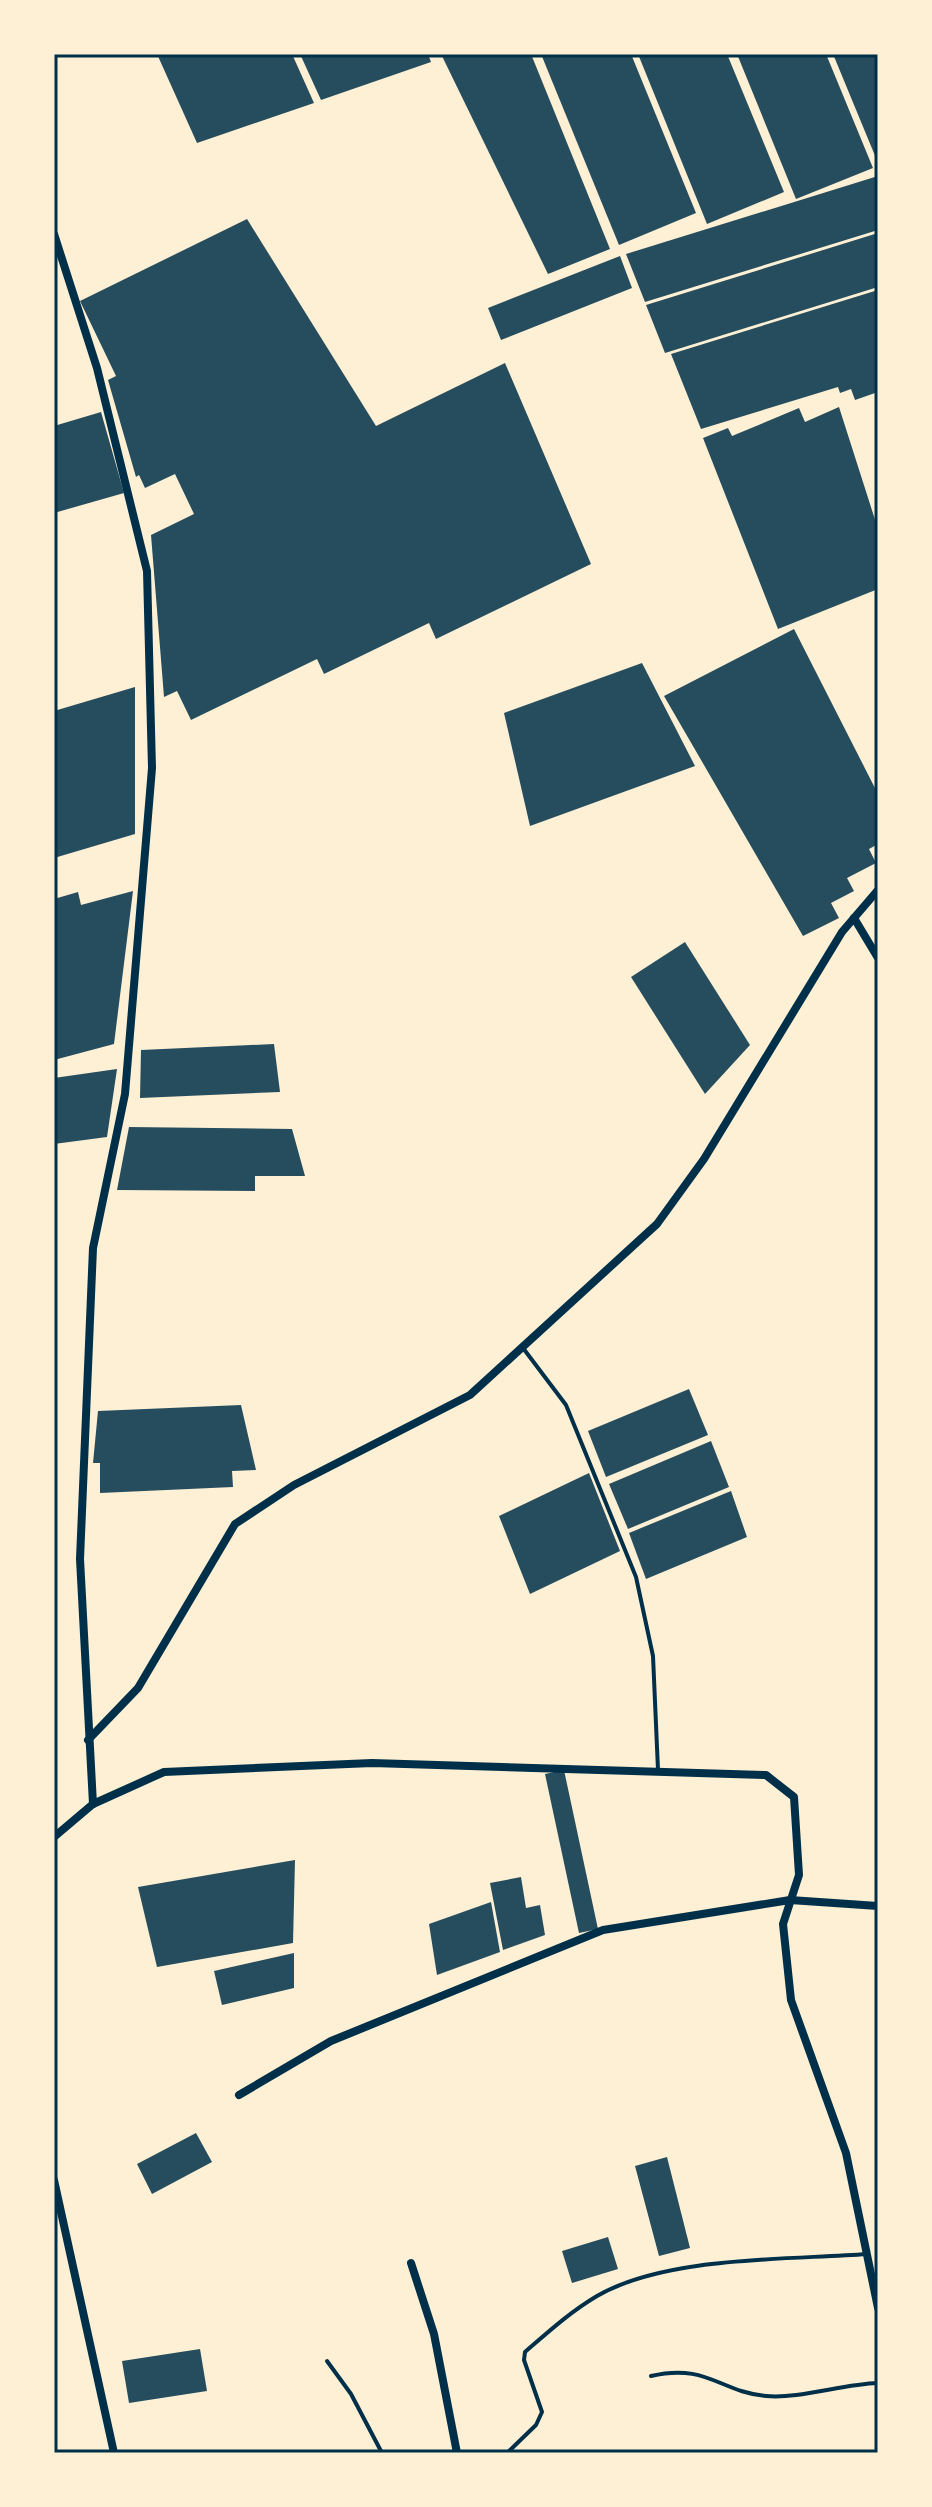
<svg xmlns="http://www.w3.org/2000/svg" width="932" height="2507" font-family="Jost,sans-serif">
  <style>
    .building { fill: #264d5e }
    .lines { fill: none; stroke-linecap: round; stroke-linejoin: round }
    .service { stroke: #003049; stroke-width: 4 }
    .minor { stroke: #003049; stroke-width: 8 }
    .neatline { fill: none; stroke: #003049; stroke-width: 3 }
  </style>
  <rect width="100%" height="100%" fill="#fdf0d5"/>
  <!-- building -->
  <g class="building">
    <polygon points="157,54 292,54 314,103 197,143"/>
    <polygon points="300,54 428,54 431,62 321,100"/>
    <polygon points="441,54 531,54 610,249 548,274"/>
    <polygon points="541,54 631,54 696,213 619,245"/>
    <polygon points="638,54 727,54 784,192 707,224"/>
    <polygon points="737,54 826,54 873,168 796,199"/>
    <polygon points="833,54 878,54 878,163"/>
    <polygon points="878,176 878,230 645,302 626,254"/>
    <polygon points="247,219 376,426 505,363 591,564 436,639 429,623 324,674 317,659 191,720 177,691 164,697 151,535 194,514 175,474 145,488 139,475 136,477 108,380 116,376 80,301"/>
    <polygon points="878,233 878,287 665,353 646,305"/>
    <polygon points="620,256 632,288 501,340 488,308"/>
    <polygon points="878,290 878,392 855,400 851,389 840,393 838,387 701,429 671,354"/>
    <polygon points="839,407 878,529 878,589 778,629 703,438 728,428 732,436 799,408 805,422"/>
    <polygon points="101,412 124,493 54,513 54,426"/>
    <polygon points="794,629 878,794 878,844 869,849 876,863 847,878 854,891 831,903 839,918 803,936 664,696"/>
    <polygon points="642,663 695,766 530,826 504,713"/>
    <polygon points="135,687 135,834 54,858 54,711"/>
    <polygon points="133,891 114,1044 54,1060 54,899 78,892 81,905"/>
    <polygon points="685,942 750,1045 705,1094 631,977"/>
    <polygon points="274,1044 280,1092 140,1098 141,1050"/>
    <polygon points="117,1069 107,1137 54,1144 54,1078"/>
    <polygon points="129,1127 292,1129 305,1176 255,1176 255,1191 117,1190"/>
    <polygon points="689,1389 708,1435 606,1477 588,1431"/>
    <polygon points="241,1405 256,1470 232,1471 233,1487 100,1493 100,1463 93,1463 98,1411"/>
    <polygon points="711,1441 729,1487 628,1529 609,1484"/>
    <polygon points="589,1473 620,1551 530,1594 499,1516"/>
    <polygon points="731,1491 747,1537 646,1579 629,1533"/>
    <polygon points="564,1770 598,1929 579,1933 545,1774"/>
    <polygon points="295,1860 293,1943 157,1967 138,1887"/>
    <polygon points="521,1877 526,1908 540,1905 545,1935 503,1950 490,1883"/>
    <polygon points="491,1902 500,1952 437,1975 429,1924"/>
    <polygon points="294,1953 294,1988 222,2005 214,1971"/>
    <polygon points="196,2133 212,2162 152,2194 137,2164"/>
    <polygon points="667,2157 690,2248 659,2256 635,2166"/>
    <polygon points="608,2237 618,2269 572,2283 562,2251"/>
    <polygon points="200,2349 207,2391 129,2403 122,2361"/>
  </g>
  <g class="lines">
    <!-- service -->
    <g class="service">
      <polyline points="523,1348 566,1405 636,1577 653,1656 658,1770"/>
      <polyline points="327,2361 351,2394 382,2453"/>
      <path d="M 651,2376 C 707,2363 720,2392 766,2396 C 800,2399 842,2384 878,2383"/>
      <path d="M 507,2453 L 536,2425 L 542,2412 L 524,2360 L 525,2352 C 548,2332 570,2312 597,2296 C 666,2256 787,2260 867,2254"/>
    </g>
    <!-- minor -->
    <g class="minor">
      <polyline points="54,234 97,368 147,571 152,768 125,1094 93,1248 80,1559 93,1804"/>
      <polyline points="854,918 878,958"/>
      <polyline points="88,1740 138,1688 235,1524 294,1485 470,1395 657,1224 704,1159 842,932 878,890"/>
      <polyline points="54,1837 93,1804 164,1772 372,1763 766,1775 794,1797 799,1875 783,1924 791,2000 846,2153 878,2308"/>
      <polyline points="239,2095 331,2041 603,1930 790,1900 878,1906"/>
      <polyline points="54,2180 114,2453"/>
      <polyline points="411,2263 434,2334 457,2453"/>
    </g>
  </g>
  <!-- border -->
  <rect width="932" height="2507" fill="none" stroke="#fdf0d5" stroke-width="112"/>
  <rect x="56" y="56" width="820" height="2395" class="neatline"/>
</svg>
